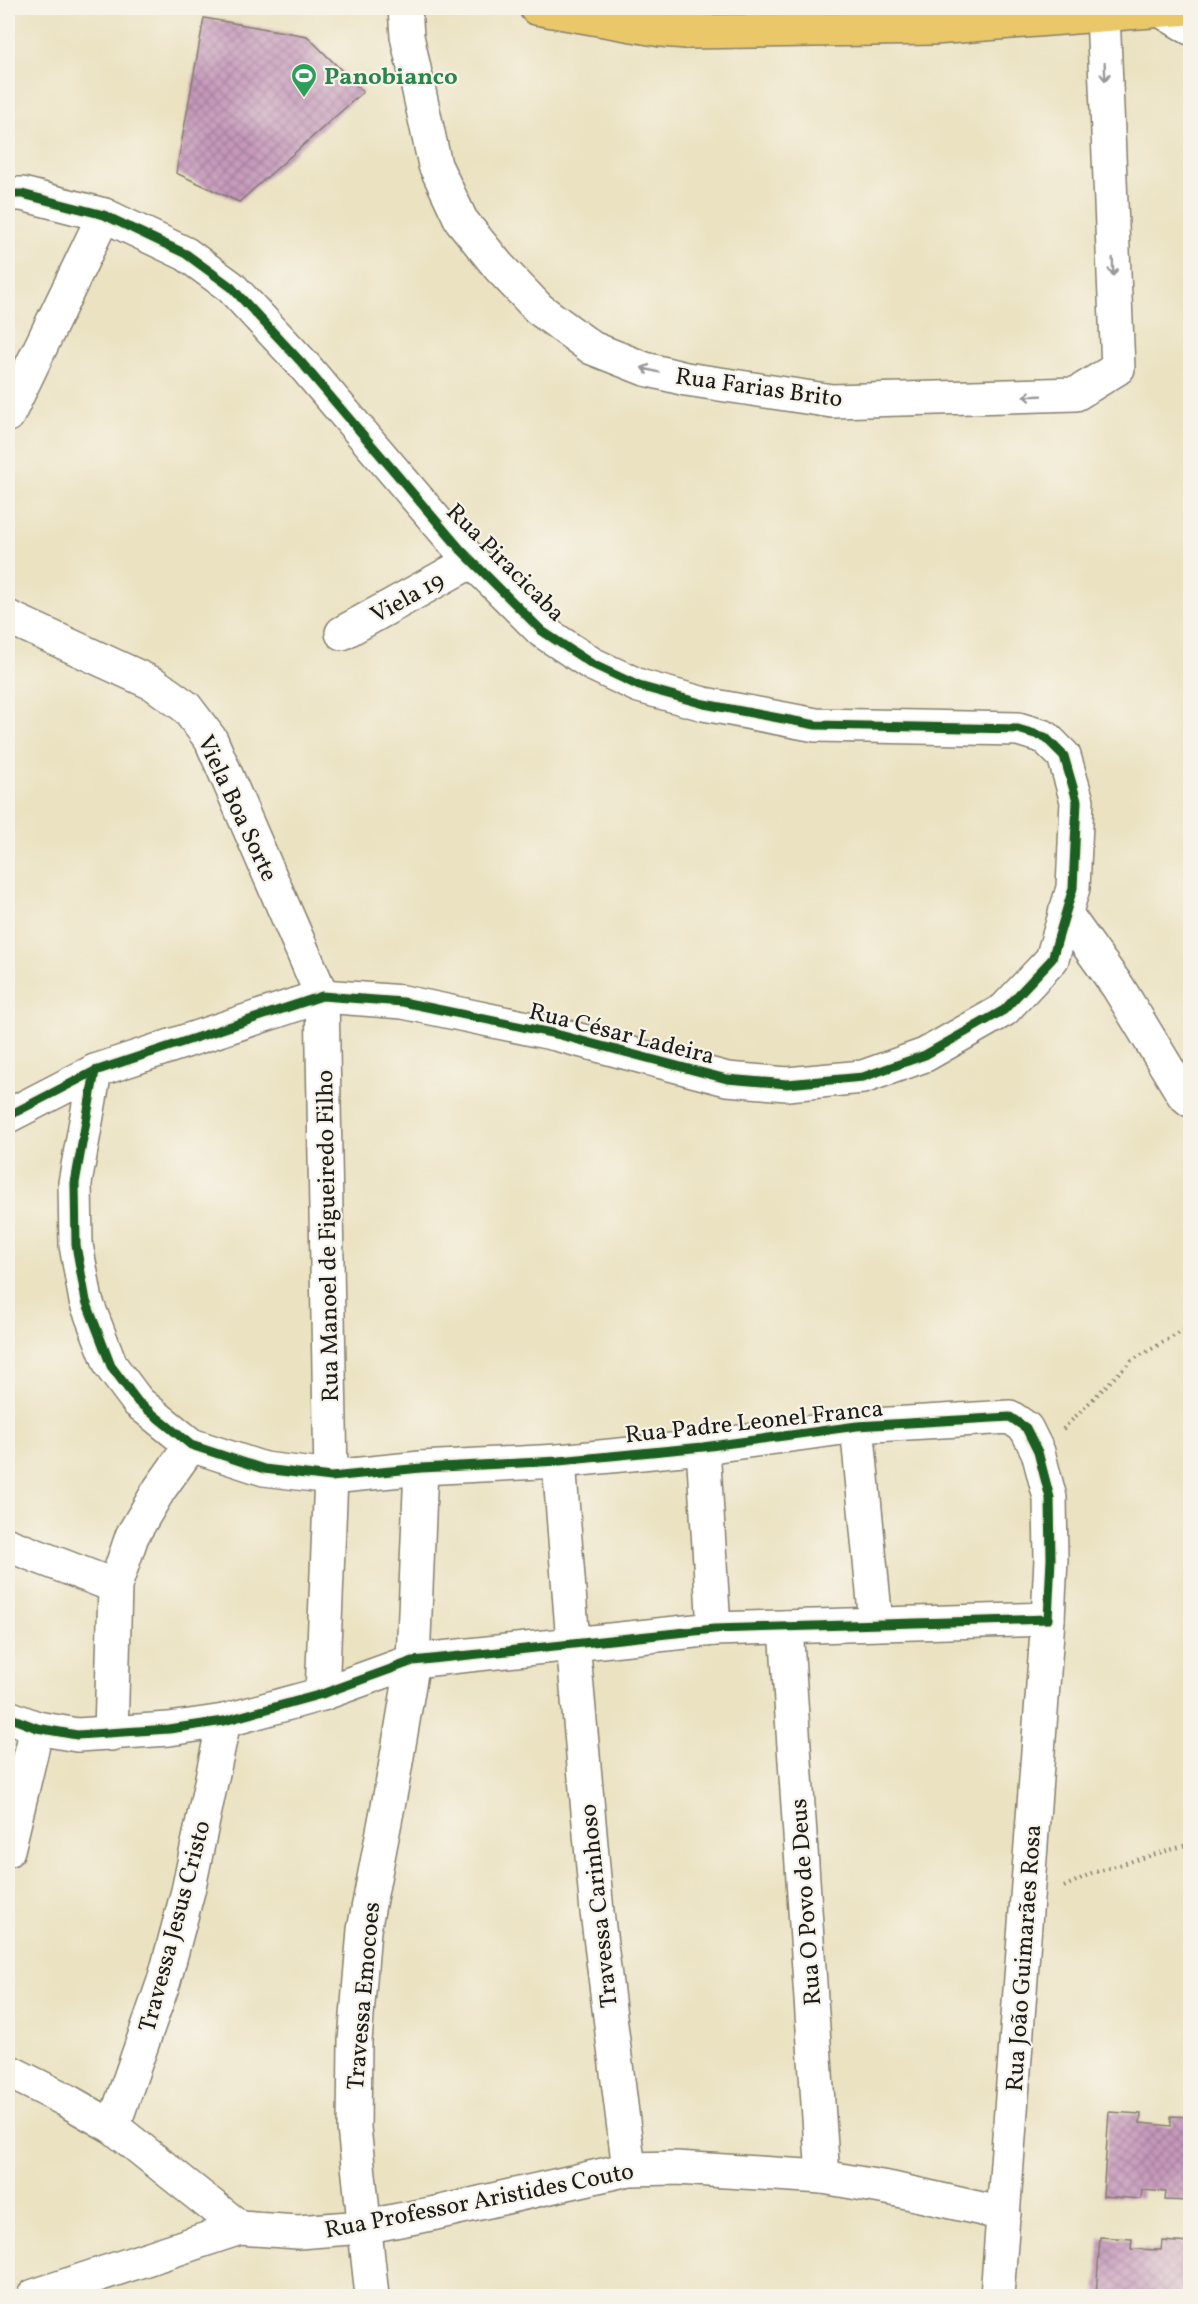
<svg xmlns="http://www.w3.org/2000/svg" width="1198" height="2304" font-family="Vollkorn,serif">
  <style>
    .building { fill: url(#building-cross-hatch) }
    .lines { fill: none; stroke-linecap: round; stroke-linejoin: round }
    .minor-casing { stroke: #847f6e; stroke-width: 36 }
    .major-casing { stroke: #847f6e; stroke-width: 36 }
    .path { stroke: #847f6e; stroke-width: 4; stroke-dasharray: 1.5 4.5; stroke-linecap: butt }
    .minor { stroke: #fff; stroke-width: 33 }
    .major { stroke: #eac769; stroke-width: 33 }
    .cycleway-casing { stroke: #f7f3e8; stroke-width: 13 }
    .cycleway { stroke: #1b5e20; stroke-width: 9 }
    .oneway { stroke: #999 }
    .labels { text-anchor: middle; stroke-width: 4.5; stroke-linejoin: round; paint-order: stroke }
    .leisure-label { font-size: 24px; font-weight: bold; fill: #27864d; stroke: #f7f3e8; text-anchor: start }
    .street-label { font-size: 24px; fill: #1c1c1c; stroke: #f7f3e8 }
  </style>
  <defs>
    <pattern id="building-cross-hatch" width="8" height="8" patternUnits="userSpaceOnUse" patternTransform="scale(1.5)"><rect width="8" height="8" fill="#c699bc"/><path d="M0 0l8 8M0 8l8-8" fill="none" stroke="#a07c98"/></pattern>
  </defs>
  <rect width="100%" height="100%" fill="#f7f3e8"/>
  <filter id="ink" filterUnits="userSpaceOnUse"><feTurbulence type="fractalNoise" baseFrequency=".0167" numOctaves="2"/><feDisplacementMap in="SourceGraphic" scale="12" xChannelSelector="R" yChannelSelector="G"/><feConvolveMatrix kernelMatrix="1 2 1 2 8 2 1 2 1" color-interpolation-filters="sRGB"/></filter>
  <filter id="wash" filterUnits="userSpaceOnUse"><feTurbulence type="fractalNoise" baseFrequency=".008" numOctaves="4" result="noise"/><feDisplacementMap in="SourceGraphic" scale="24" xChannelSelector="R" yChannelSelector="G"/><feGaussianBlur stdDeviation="1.35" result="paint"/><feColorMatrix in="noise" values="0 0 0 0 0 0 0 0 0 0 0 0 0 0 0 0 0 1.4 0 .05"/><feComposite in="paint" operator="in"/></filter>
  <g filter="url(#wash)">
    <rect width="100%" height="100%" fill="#ebe2c1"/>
    <g id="blocks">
      <!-- building -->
      <g class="building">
        <polygon points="204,18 307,36 363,92 239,202 176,173"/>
        <polygon points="1109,2112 1141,2114 1140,2123 1171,2126 1171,2116 1190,2117 1190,2201 1165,2200 1166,2192 1142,2190 1141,2199 1103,2196"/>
        <polygon points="1100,2237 1132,2239 1131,2249 1161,2250 1162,2241 1190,2243 1190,2296 1096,2296"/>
      </g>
    </g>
  </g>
  <g filter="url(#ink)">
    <use href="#blocks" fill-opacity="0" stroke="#847f6e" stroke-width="1.5"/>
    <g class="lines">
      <defs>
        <g id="minor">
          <polyline points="405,8 407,36 435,165 461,220 499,267 539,309 592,348 645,369 686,379 832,401 1076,394 1118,368 1103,14"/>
          <polyline points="1162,11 1190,28"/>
          <polyline points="687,32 691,8"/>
          <polyline points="8,194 22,194 104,215 186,254 231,287 301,362 461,550 542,631 592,664 639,686 704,704 816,725 1018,729 1045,737 1064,756 1077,801 1073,888 1052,959 1004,1010 925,1055 863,1077 787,1084 727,1079 556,1034 403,1002 322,996 95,1071 8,1116"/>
          <polyline points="8,415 104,215"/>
          <polyline points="8,617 154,684 186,707 211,740 322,996 331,1477 322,1694"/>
          <polyline points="342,633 472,561"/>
          <polyline points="1065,913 1118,987 1183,1094 1190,1100"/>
          <polyline points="857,1426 876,1623"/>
          <polyline points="703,1447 714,1629"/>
          <polyline points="559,1461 573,1643 597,1912 629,2169"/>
          <polyline points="8,1545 115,1586"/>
          <polyline points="786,1627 823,2177"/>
          <polyline points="8,1717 37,1728 77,1735 169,1729 224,1721 322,1694 413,1661 714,1629 1048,1619 1051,1559 1050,1498 1038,1452 1026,1428 1010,1417 857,1426 703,1447 559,1461 421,1468 331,1477 264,1469 191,1445 138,1402 111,1366 86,1301 76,1245 75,1183 95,1071"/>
          <polyline points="111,1734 115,1586 132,1536 159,1490 191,1445"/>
          <polyline points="8,1850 37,1728"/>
          <polyline points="8,2071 64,2099 113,2127 240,2228"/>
          <polyline points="113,2127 164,1981 188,1891 224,1721"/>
          <polyline points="34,2296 240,2228 298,2232 363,2227 436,2213 629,2169 676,2168 823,2177 893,2189 1004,2214"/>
          <polyline points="372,2296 354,2128 355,2041 364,1930 393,1780 413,1661 421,1468"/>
          <polyline points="997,2296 1048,1619"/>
        </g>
        <polyline id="major" points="536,8 661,30 687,32 934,28 1190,8"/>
      </defs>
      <!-- minor casing -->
      <use href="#minor" class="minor-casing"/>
      <!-- major casing -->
      <use href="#major" class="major-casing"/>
      <!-- path -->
      <g class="path">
        <polyline points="1063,1429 1131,1361 1186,1329 1190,1328"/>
        <polyline points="1064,1887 1092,1873 1190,1844"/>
      </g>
      <!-- minor -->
      <use href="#minor" class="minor"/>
      <!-- major -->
      <use href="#major" class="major"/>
      <defs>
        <g id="cycleway">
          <polyline points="8,194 22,194 104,215 186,254 231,287 301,362 461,550 542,631 592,664 639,686 704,704 816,725 1018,729 1045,737 1064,756 1077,801 1073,888 1052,959 1004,1010 925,1055 863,1077 787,1084 727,1079 556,1034 403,1002 322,996 95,1071 8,1116"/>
          <polyline points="8,1717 37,1728 77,1735 169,1729 224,1721 322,1694 413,1661 714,1629 1048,1619 1051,1559 1050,1498 1038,1452 1026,1428 1010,1417 857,1426 703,1447 559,1461 421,1468 331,1477 264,1469 191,1445 138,1402 111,1366 86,1301 76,1245 75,1183 95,1071"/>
        </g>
      </defs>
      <!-- cycleway casing -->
      <use href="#cycleway" class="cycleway-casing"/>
      <!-- cycleway -->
      <use href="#cycleway" class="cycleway"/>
    </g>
    <!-- one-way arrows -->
    <defs><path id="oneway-shaft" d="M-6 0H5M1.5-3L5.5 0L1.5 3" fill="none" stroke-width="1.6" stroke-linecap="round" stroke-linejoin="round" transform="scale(1.5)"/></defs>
    <g class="oneway">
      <use href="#oneway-shaft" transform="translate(1105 72) rotate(88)"/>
      <use href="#oneway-shaft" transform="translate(1113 267) rotate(88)"/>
      <use href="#oneway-shaft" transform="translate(650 370) rotate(-165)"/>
      <use href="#oneway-shaft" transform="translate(1032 396) rotate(178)"/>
    </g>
  </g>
  <!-- icons -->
  <defs>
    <symbol id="stadium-pin" viewBox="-11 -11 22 30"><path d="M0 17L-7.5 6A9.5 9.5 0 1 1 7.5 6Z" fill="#2e9e5b" stroke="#f7f3e8"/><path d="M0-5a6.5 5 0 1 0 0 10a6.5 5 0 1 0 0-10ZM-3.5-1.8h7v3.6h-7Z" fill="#fff"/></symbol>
  </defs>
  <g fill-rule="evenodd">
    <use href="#stadium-pin" x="289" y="61" width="30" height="40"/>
  </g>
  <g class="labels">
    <!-- leisure labels -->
    <g class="leisure-label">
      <text x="324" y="84">Panobianco</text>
    </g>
    <!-- street labels -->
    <g class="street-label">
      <text transform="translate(759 387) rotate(8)" y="8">Rua Farias Brito</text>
      <text transform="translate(506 562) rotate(45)" y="8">Rua Piracicaba</text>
      <text transform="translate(407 597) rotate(-29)" y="8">Viela 19</text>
      <text transform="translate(238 808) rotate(65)" y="8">Viela Boa Sorte</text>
      <text transform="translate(622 1033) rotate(14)" y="8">Rua César Ladeira</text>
      <text transform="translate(327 1236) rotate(-91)" y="8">Rua Manoel de Figueiredo Filho</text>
      <text transform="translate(754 1421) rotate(-6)" y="8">Rua Padre Leonel Franca</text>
      <text transform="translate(805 1902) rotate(-94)" y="8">Rua O Povo de Deus</text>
      <text transform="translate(598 1906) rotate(-96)" y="8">Travessa Carinhoso</text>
      <text transform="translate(174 1926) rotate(-75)" y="8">Travessa Jesus Cristo</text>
      <text transform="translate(1023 1958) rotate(-86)" y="8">Rua João Guimarães Rosa</text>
      <text transform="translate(363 1996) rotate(-85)" y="8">Travessa Emocoes</text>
      <text transform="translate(479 2200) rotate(-11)" y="8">Rua Professor Aristides Couto</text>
    </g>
  </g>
  <!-- margin -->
  <rect width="1198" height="2304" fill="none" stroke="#f7f3e8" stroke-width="30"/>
</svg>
